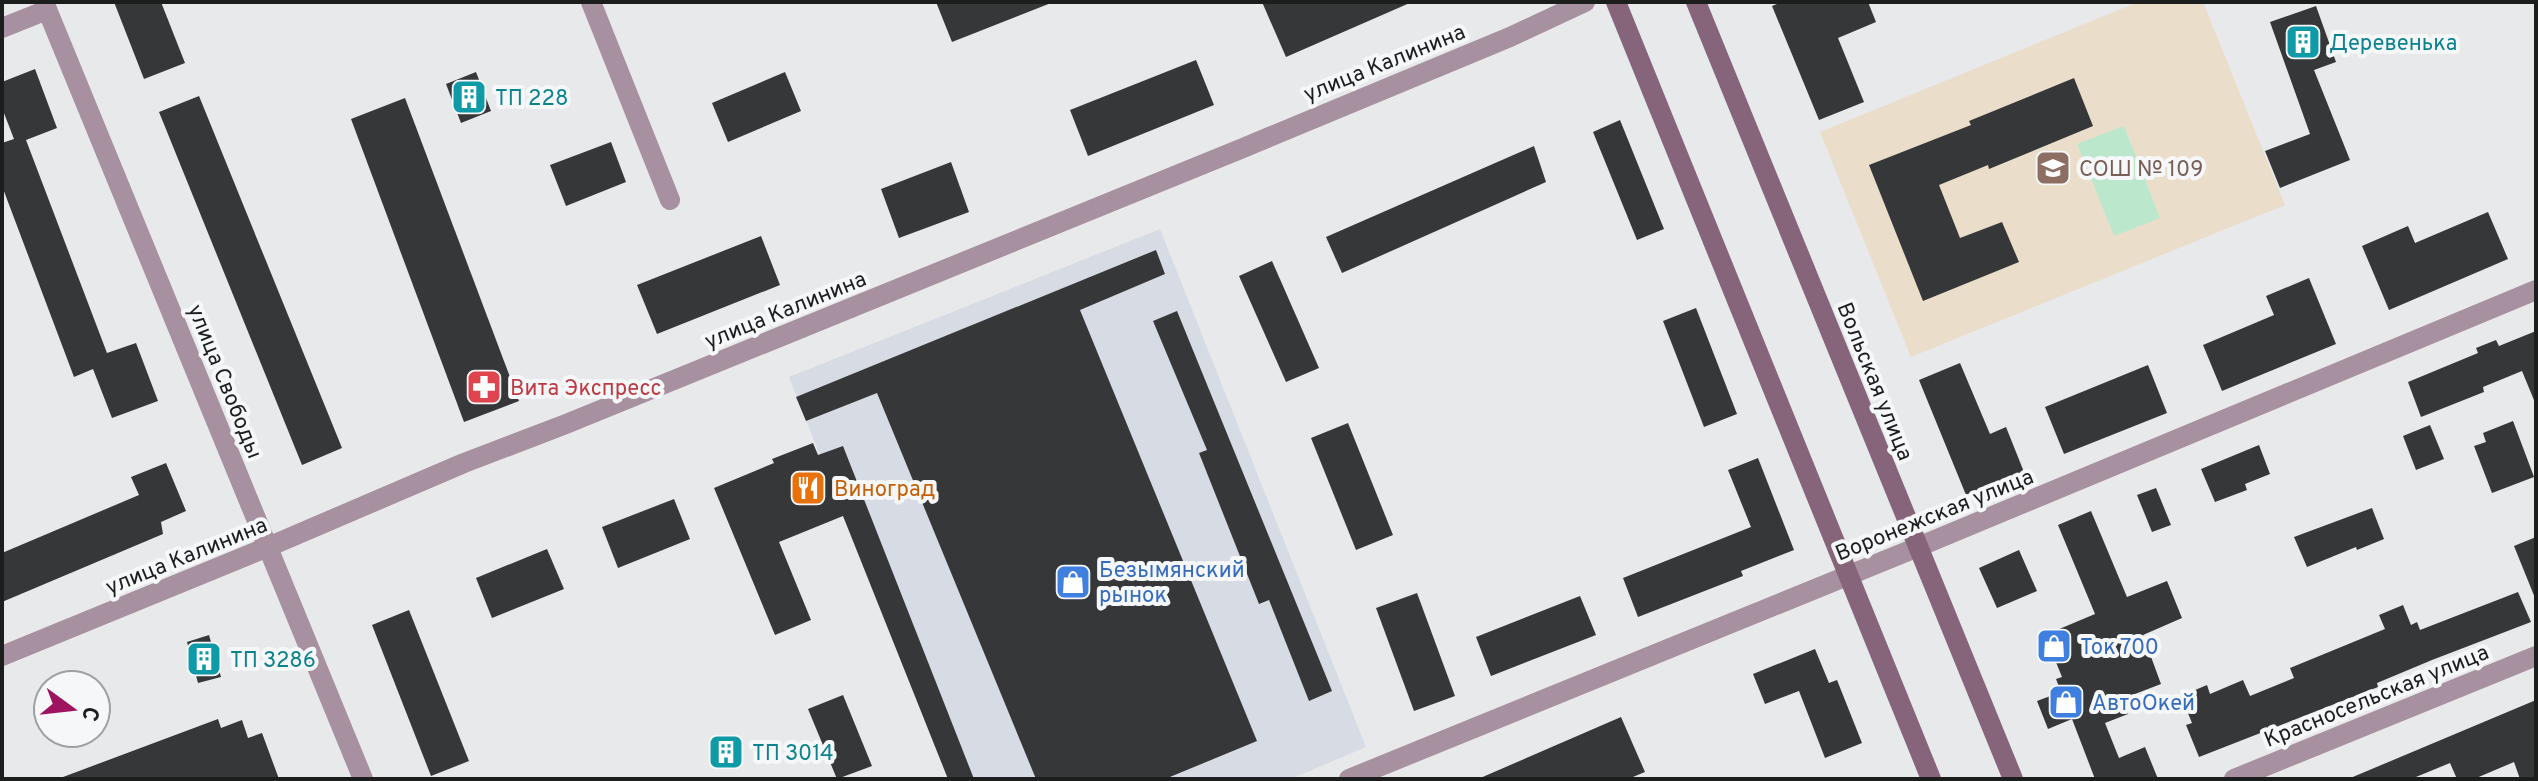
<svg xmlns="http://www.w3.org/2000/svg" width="2538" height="781" font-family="Overpass,sans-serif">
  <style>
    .built { fill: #d7dce4 }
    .education { fill: #eadeca }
    .pitch { fill: #bbe8cd }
    .building { fill: #363739 }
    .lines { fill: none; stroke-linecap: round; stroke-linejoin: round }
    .minor { stroke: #a7909f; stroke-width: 20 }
    .tertiary { stroke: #a7909f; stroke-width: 20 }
    .secondary { stroke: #86657a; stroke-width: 20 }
    .labels { text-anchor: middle; stroke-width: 8; stroke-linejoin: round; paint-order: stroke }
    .culture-label { font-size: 22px; fill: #0d838f; stroke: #f6f7f9; text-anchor: start }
    .street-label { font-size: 22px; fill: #1c1d1d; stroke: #f6f7f9 }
    .education-label { font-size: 22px; fill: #785e54; stroke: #f6f7f9; text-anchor: start }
    .health-label { font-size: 22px; fill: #be3a42; stroke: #f6f7f9; text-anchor: start }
    .food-label { font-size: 22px; fill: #c56008; stroke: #f6f7f9; text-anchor: start }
    .shop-label { font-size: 22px; fill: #366cbe; stroke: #f6f7f9; text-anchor: start }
  </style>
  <rect width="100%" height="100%" fill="#e8e9eb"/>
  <!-- built -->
  <polygon class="built" points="1160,229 1366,747 1291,779 948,779 789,377"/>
  <!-- education -->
  <polygon class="education" points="2138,2 2203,2 2285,205 1911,357 1820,132"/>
  <!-- pitch -->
  <polygon class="pitch" points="2124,126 2160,218 2114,236 2077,144"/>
  <!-- building -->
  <g class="building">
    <polygon points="114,2 161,2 185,63 144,79"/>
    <polygon points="936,2 1051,2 1051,3 952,42"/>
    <polygon points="1262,2 1412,2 1286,57"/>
    <polygon points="1782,2 1868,2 1876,22 1838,38 1864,102 1819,120 1772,6"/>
    <polygon points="2316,6 2336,62 2314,70 2350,160 2280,188 2265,151 2310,134 2270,22"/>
    <polygon points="1196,60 1214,105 1088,156 1070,110"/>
    <polygon points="35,69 57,128 26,140 107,353 136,343 158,401 112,418 93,369 74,377 2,186 2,143 14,139 2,108 2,82"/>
    <polygon points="476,72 491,111 461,123 446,84"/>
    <polygon points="785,72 801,111 728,142 712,103"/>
    <polygon points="2074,78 2093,126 1989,169 1988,165 1939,185 1960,238 2002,222 2019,262 1923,301 1869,165 1971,125 1969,121"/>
    <polygon points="199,96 342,448 302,465 159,112"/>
    <polygon points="405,98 519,401 464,422 351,119"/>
    <polygon points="1620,120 1664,229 1637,240 1593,132"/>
    <polygon points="611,142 626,182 566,206 550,165"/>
    <polygon points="1534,146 1546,182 1342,273 1326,237"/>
    <polygon points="951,162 969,212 899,238 881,189"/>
    <polygon points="2488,212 2508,259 2389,310 2362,246 2408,226 2415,243"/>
    <polygon points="761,236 780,285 657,334 637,285"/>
    <polygon points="1156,250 1165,274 1080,310 1257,741 1165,779 1036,779 877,393 806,421 796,397"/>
    <polygon points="1272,261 1319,368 1286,382 1239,276"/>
    <polygon points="2309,278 2336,344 2222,391 2203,345 2274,315 2266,296"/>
    <polygon points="1696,308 1737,414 1704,427 1663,321"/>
    <polygon points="1177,311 1332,691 1309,701 1269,600 1259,604 1199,453 1207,450 1153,321"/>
    <polygon points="2536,331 2536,405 2522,371 2483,387 2484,392 2421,417 2408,382 2478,353 2476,348 2496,340 2499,346"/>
    <polygon points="1960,363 1990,434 2006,427 2024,472 1966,495 1919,380"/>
    <polygon points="2148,365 2167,413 2064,454 2045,407"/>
    <polygon points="2513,421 2534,477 2492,493 2474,446 2486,442 2483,433"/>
    <polygon points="1348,423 1393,535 1356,550 1311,438"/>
    <polygon points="2430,425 2444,459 2416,470 2403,436"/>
    <polygon points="813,443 818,455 843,446 974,779 948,779 843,516 779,542 811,620 775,635 714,488 774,463 772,459"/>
    <polygon points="2259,445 2270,474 2245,484 2247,490 2215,502 2201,469"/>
    <polygon points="1758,458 1794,550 1741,571 1743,576 1638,617 1623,578 1751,527 1728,470"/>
    <polygon points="166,463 186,511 161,522 163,534 2,602 2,553 139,495 131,477"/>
    <polygon points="2156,488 2171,525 2152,532 2137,495"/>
    <polygon points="674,499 690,539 618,568 602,527"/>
    <polygon points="2372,508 2384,539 2357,550 2356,547 2307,567 2294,537"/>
    <polygon points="2091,511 2127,597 2167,581 2182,618 2143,635 2161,684 2122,699 2128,714 2105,723 2119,758 2145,747 2158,779 2095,779 2072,719 2048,729 2037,701 2061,692 2056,679 2062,677 2045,635 2095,614 2058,525"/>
    <polygon points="2536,537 2536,598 2535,598 2514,546"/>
    <polygon points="547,549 564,589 492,618 476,578"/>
    <polygon points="2019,550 2037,591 1997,608 1979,568"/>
    <polygon points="2518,592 2531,622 2432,660 2377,683 2378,687 2199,757 2186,725 2192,723 2181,696 2207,685 2210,694 2243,680 2250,696 2294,678 2290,668 2385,629 2379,615 2403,605 2411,625 2417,622 2420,630"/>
    <polygon points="1417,593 1455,696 1414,711 1376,608"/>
    <polygon points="1580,596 1596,635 1491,676 1476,637"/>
    <polygon points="409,610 469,761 431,776 372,625"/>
    <polygon points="209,635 221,677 198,683 187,642"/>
    <polygon points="1815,649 1829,683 1837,680 1862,743 1825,758 1799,691 1765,704 1753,674"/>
    <polygon points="843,695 872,766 837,779 808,709"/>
    <polygon points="2536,700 2536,779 2520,779 2514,762 2474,779 2457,779 2450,763 2411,779 2348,779"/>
    <polygon points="1621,717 1645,772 1628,779 1478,779"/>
    <polygon points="218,719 221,728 242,720 248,738 262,733 279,779 63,779 63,777"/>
  </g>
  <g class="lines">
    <!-- minor -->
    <g class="minor">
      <polyline points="591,2 670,200"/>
      <polyline points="2,28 47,10"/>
      <polyline points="2,656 268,547 464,463 566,424 1243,148 1510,37 1585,2"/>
      <polyline points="2234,779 2536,656"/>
    </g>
    <!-- tertiary -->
    <g class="tertiary">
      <polyline points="44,2 363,779"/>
      <polyline points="1349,779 1918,547 2536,290"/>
    </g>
    <!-- secondary -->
    <g class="secondary">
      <polyline points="1616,2 1931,779"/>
      <polyline points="1696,2 2013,779"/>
    </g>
  </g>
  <!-- icons -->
  <defs>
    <symbol id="building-square" viewBox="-11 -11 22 22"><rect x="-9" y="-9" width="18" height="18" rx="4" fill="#0f9aa8" stroke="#f6f7f9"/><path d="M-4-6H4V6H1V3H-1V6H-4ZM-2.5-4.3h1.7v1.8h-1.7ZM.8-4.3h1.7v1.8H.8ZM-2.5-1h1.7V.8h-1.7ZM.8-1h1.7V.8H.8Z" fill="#fff"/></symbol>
    <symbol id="school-square" viewBox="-11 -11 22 22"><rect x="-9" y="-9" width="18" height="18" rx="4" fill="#8d6e63" stroke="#f6f7f9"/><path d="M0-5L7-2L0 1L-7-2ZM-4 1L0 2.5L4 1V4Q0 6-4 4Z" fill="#fff"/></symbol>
    <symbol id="pharmacy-square" viewBox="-11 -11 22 22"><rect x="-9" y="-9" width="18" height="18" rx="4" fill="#e0444e" stroke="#f6f7f9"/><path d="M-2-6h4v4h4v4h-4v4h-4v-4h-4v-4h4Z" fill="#fff"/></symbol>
    <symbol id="restaurant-square" viewBox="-11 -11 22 22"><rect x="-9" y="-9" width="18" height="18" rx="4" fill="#e8710a" stroke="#f6f7f9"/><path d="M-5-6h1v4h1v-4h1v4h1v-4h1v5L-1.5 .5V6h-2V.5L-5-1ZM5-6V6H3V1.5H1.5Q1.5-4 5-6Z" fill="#fff"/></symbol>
    <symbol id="shop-square" viewBox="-11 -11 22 22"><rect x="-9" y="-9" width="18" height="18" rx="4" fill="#3f7fe0" stroke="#f6f7f9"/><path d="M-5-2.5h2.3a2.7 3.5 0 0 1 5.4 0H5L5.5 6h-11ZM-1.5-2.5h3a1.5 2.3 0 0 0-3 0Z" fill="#fff"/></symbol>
  </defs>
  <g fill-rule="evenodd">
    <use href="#building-square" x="2283" y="22" width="40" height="40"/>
    <use href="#building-square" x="449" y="77" width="40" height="40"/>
    <use href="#school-square" x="2033" y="148" width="40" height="40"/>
    <use href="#pharmacy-square" x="464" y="367" width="40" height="40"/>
    <use href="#restaurant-square" x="788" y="468" width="40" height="40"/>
    <use href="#shop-square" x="1053" y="562" width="40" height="40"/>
    <use href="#shop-square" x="2034" y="626" width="40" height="40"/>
    <use href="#building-square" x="184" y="639" width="40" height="40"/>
    <use href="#shop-square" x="2046" y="682" width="40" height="40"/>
    <use href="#building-square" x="706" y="732" width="40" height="40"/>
  </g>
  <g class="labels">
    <!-- culture labels -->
    <g class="culture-label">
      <text x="2329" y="50">Деревенька</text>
      <text x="495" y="105">ТП 228</text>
      <text x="230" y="667">ТП 3286</text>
      <text x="752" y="760">ТП 3014</text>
    </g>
    <!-- street labels -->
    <g class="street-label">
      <text transform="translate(1384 62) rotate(-22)" y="8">улица Калинина</text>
      <text transform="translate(785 309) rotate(-22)" y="8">улица Калинина</text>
      <text transform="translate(226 381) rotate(68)" y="8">улица Свободы</text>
      <text transform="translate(1876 381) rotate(68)" y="8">Вольская улица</text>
      <text transform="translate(1934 514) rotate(-22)" y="8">Воронежская улица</text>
      <text transform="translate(186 555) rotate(-22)" y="8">улица Калинина</text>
      <text transform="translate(2376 695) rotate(-22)" y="8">Красносельская улица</text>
    </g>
    <!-- education labels -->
    <g class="education-label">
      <text x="2079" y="176">СОШ № 109</text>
    </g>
    <!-- health labels -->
    <g class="health-label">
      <text x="510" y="395">Вита Экспресс</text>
    </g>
    <!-- food labels -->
    <g class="food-label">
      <text x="834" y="496">Виноград</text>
    </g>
    <!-- shop labels -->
    <g class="shop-label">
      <text x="1099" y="577">Безымянский<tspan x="1099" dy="25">рынок</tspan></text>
      <text x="2080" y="654">Ток 700</text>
      <text x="2092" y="710">АвтоОкей</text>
    </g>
  </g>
  <!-- border -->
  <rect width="2538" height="781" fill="none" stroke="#1c1d1d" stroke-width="8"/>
  <!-- north arrow -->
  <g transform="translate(72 709) rotate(105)"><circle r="38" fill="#f6f7f9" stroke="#9fa0a1" stroke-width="2"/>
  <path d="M0-6L14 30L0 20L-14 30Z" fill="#9f145f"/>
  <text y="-12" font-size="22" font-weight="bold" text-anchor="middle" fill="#1c1d1d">С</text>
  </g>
</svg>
